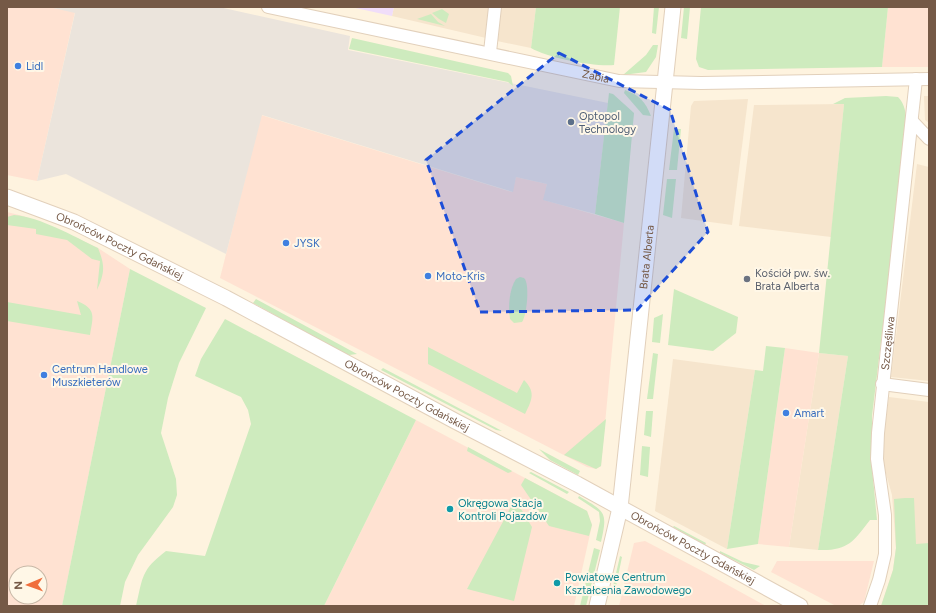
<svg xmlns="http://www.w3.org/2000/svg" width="936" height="613" font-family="Figtree,sans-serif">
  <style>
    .residential { fill: #f6e5cd }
    .commercial { fill: #ffe2d2; fill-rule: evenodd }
    .industrial { fill: #ebe4dc }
    .education { fill: #f0ddf9 }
    .green { fill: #ceebbe }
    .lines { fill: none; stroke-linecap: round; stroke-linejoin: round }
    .minor-casing { stroke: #e2d0bb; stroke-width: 14 }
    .tertiary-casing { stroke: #e2d0bb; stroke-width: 17 }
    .minor { stroke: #fff; stroke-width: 12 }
    .tertiary { stroke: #fff; stroke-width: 15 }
    .marked { fill: #1d4ed8; fill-opacity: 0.2; stroke: #1d4ed8; stroke-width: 3; stroke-dasharray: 8 5; stroke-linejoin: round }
    .shop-dot { fill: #3f7fe0; stroke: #fff7e7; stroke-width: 1.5 }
    .service-dot { fill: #5c6f8a; stroke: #fff7e7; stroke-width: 1.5 }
    .worship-dot { fill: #6b7280; stroke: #fff7e7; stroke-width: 1.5 }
    .culture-dot { fill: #0f9aa8; stroke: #fff7e7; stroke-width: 1.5 }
    .labels { text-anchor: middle; stroke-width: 4; stroke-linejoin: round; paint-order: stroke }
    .shop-label { font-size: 11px; fill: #366cbe; stroke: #fff7e7; text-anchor: start }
    .street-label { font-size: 11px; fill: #755946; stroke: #fff7e7 }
    .service-label { font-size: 11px; fill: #4e5e75; stroke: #fff7e7; text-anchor: start }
    .worship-label { font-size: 11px; fill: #5b616d; stroke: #fff7e7; text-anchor: start }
    .culture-label { font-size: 11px; fill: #0d838f; stroke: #fff7e7; text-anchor: start }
  </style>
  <rect width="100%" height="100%" fill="#fef3df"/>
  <!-- residential -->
  <g class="residential">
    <polygon points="394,7 489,7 486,38 392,16"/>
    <polygon points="501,7 536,7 531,48 497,41"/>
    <polygon points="924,96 929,96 929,123 925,120"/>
    <polygon points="748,99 732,225 681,218 691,106 694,101"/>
    <polygon points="844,104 831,237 739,226 754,105"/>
    <polygon points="917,164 929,167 929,381 891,377"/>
    <polygon points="819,353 848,356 818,550 789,547"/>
    <polygon points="673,359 755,370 727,549 655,511"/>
    <polygon points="889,397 929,402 929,606 881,606 893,570 896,548 892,495 881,456"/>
  </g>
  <!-- commercial -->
  <g class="commercial">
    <polygon points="7,7 49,7 75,12 37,181 7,175"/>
    <polygon points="888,7 929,7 929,67 882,67"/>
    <polygon points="261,115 512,192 516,177 547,184 544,200 624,223 601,466 596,469 587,467 220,278"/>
    <path d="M 7,212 L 23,216 L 64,232 L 98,248 L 130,269 L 62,606 L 7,606 ZM 16,573 L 40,573 L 40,597 L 16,597 Z"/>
    <polygon points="785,348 819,353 789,547 758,544"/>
    <polygon points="416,420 587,511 592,525 574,606 324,606"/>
    <polygon points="645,541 706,573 766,606 619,606 634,543"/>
    <polygon points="777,561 874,561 864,602 858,606 836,606 771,572"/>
  </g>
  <!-- industrial -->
  <polygon class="industrial" points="49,7 219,7 350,36 348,50 608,103 595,214 543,200 547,184 516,177 513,192 262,115 226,254 66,174 37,181 75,13"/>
  <!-- education -->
  <polygon class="education" points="351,7 394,7 392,16"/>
  <!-- green -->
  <g class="green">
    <path d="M 536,7 L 620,7 L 614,65 C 594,67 548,58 531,48 Z"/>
    <polygon points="654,7 659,7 656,34 652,33"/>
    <polygon points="684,7 690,7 687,39 681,38"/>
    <polygon points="701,7 888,7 882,67 708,70 699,67 696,59"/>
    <polygon points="442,9 449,14 446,23 439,19 432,13"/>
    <polygon points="431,14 438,22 445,26 417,19"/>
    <polygon points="352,38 508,73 511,76 513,86 508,82 349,49"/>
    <polygon points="653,45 658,45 656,57 646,72 623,75 646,55"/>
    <path d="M 625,90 C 639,95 645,101 651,116 L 643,115 L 624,93 Z"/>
    <polygon points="609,93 613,94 634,113 624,223 595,214"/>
    <path d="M 886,96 L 898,97 C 908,107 906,122 906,135 L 872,416 L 872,468 L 877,520 L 870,520 C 853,542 848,551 818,550 L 848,356 L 819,353 L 844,104 L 833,104 L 845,98 Z"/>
    <polygon points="674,129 681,129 677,170 669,170"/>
    <polygon points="667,179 676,179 672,218 663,215"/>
    <path d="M 14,215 C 40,217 73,236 98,248 C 105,265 105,273 97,290 L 100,261 L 92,259 L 67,240 L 36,234 L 36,229 L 7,225 L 7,217 Z"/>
    <polygon points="130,269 206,308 179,363 168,398 161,433 176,479 177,495 173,507 138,555 125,582 120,606 62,606"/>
    <path d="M 520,277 L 524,278 C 530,283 527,315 522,322 L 514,323 L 510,319 C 508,308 509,289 516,279 Z"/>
    <polygon points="674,289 738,317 736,333 713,351 668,345"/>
    <polygon points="256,299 357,354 349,355 338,350 253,303"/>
    <path d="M 77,301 C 97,309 93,317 90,335 L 7,321 L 7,302 L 81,315 Z"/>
    <polygon points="663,314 660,343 652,342 654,318"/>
    <path d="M 225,319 L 416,420 L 324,606 L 136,606 C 143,577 141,570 166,551 L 205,556 L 251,424 L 248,410 L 241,397 L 195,376 L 201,359 Z"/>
    <polygon points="766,346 785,348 758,544 727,549 755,370 763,371"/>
    <path d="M 428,347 L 517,393 L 524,380 C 536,392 532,400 525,414 L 428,364 Z"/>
    <polygon points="653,353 658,354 653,399 647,399"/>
    <polygon points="383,368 502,431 496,430 381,370"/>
    <polygon points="646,411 653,411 651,437 644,435"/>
    <polygon points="606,419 601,466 596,469 564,455"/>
    <polygon points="642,446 650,447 648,477 640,475"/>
    <polygon points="468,447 512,471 511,472 508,473 467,451"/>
    <polygon points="539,449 580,471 578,475 550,460"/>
    <polygon points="531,472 569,492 567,494 529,473"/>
    <polygon points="525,478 587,511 592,525 589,536 549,526 521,485"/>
    <path d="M 579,496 C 605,512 608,511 601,542 L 596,540 L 600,521 L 599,512 L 578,498 Z"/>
    <polygon points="905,498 914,498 916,544 929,543 929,606 881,606 893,570 896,548 894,499"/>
    <polygon points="515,499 532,527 514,601 467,589"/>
    <polygon points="674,526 706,543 705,545 673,527"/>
    <polygon points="594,548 600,550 586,606 580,606"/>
    <polygon points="720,551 743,562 760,566 754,570 720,553"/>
    <polygon points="620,556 622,557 615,591 612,591"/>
  </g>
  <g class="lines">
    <defs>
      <g id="minor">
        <path id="s1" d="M 268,7 L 619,81 L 701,83 L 929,79"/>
        <polyline points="490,52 495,7"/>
        <polyline points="912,121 929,139"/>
        <polyline points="882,384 929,390"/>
        <path id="s2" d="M 870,606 L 879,580 L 885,554 L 885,515 L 877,459 L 878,433 L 916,79"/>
      </g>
      <g id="tertiary">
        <path id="s3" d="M 7,197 L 74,222 L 226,298 L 455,421 L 577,484 L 800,606"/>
        <path id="s4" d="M 597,606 L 620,508 L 673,7"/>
      </g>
    </defs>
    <!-- minor casing -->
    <use href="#minor" class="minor-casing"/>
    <!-- tertiary casing -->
    <use href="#tertiary" class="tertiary-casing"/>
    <!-- minor -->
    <use href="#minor" class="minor"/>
    <!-- tertiary -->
    <use href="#tertiary" class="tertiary"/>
  </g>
  <!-- marked area -->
  <path class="marked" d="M 559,53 L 670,110 L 708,232 L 637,310 L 480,312 L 426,160 Z"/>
  <!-- markers -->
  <g class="shop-dot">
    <circle cx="18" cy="66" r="4"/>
    <circle cx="286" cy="243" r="4"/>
    <circle cx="428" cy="276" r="4"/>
    <circle cx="44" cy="375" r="4"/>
    <circle cx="786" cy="413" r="4"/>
  </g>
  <circle class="service-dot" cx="571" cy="122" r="4"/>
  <circle class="worship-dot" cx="747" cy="279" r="4"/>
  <g class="culture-dot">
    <circle cx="450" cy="509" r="4"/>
    <circle cx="557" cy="583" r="4"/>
  </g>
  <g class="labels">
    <!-- shop labels -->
    <g class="shop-label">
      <text x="26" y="70">Lidl</text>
      <text x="294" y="247">JYSK</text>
      <text x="436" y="280">Moto-Kris</text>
      <text x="52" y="373">Centrum Handlowe<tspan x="52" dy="13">Muszkieterów</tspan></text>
      <text x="794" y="417">Amart</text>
    </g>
    <!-- street labels -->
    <g class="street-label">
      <text dy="4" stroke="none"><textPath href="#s1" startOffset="335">Żabia</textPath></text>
      <text dy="4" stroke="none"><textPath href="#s3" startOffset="123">Obrońców Poczty Gdańskiej</textPath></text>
      <text dy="4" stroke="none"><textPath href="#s4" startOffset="353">Brata Alberta</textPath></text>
      <text dy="4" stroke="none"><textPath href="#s2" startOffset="266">Szczęśliwa</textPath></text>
      <text dy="4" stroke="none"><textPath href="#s3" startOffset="447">Obrońców Poczty Gdańskiej</textPath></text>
      <text dy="4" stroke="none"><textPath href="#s3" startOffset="771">Obrońców Poczty Gdańskiej</textPath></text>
    </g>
    <!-- service labels -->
    <g class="service-label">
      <text x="579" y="120">Optopol<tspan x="579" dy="13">Technology</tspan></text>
    </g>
    <!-- worship labels -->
    <g class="worship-label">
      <text x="755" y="277">Kościół pw. św.<tspan x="755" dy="13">Brata Alberta</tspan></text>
    </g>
    <!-- culture labels -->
    <g class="culture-label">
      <text x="458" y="507">Okręgowa Stacja<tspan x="458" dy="13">Kontroli Pojazdów</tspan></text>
      <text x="565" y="581">Powiatowe Centrum<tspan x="565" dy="13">Kształcenia Zawodowego</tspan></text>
    </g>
  </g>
  <!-- border -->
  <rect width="936" height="613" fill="none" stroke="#755946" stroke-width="16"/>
  <!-- north arrow -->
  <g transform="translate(28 585) rotate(268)"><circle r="19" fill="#fff7e7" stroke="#c8b8a7"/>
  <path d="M0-3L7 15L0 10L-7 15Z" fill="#f06e3c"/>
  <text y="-6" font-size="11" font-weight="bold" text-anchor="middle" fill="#755946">N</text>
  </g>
</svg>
